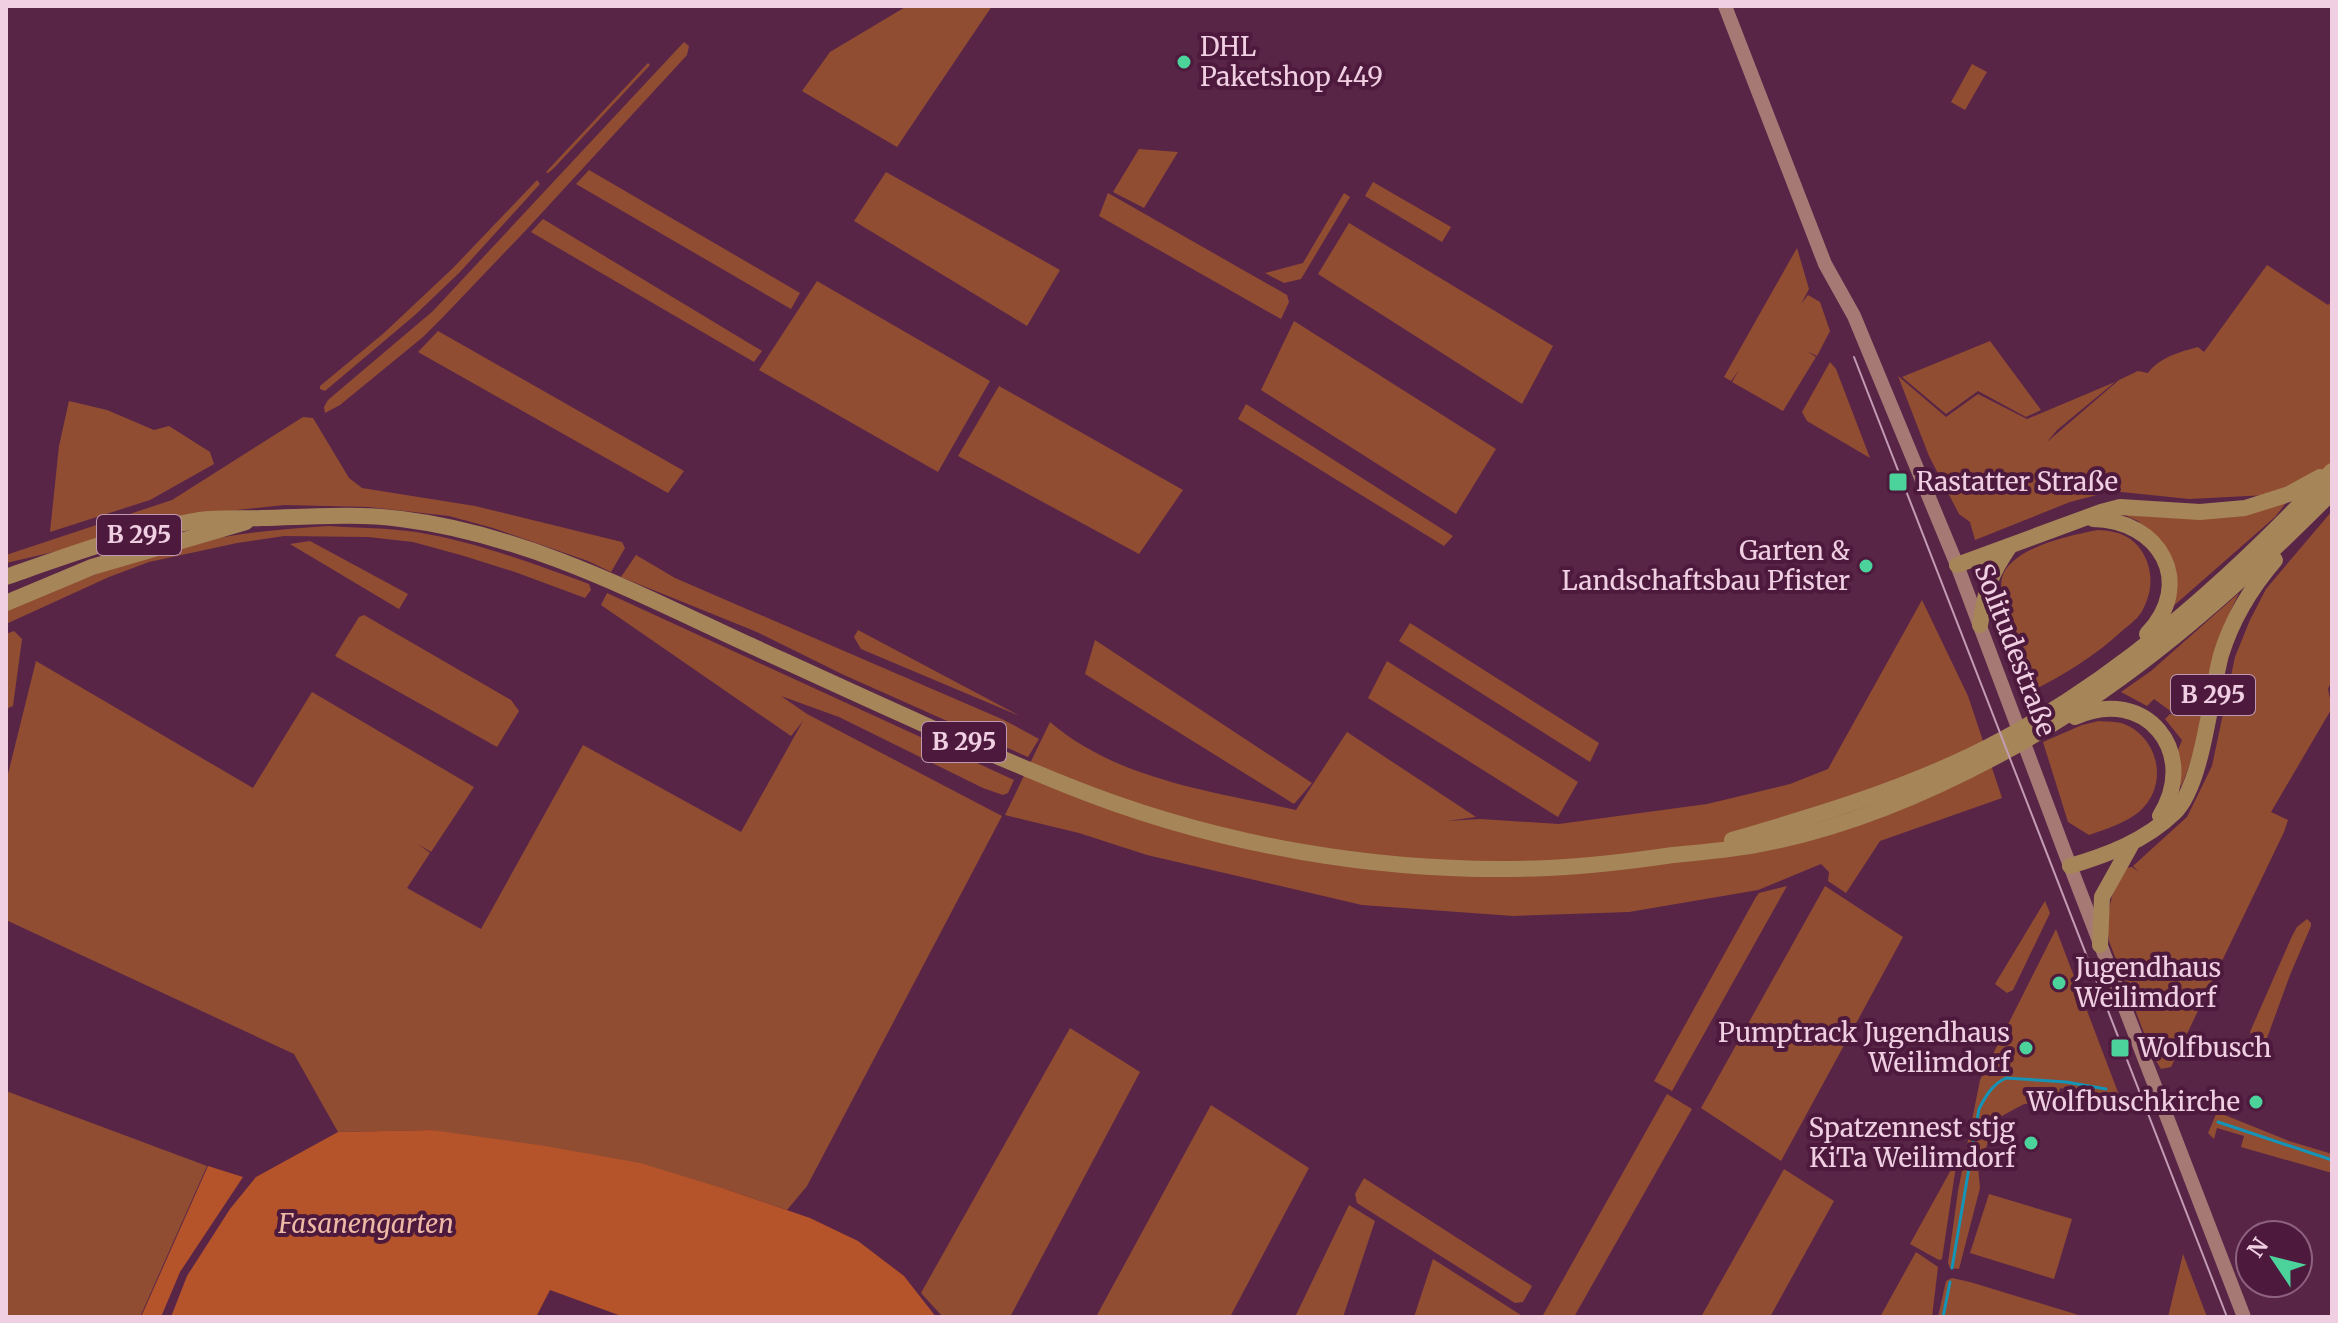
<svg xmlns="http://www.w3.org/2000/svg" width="2338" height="1323" font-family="Merriweather,serif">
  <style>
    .green { fill: #914d32 }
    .forest { fill: #b5542a }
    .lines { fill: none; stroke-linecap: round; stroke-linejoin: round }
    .stream { stroke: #1494b6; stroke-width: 3 }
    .secondary { stroke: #a67974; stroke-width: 14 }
    .primary { stroke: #a68658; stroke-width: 16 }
    .tram { stroke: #c39cb4; stroke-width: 2 }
    .poi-dot { fill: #4cd39b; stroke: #4d1a3d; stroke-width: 3 }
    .labels { text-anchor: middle; stroke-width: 8; stroke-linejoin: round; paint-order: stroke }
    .shield { fill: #4d1a3d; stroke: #bf99b1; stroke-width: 2 }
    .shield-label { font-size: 24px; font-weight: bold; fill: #f0cfe3 }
    .poi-label { font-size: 26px; fill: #f0cfe3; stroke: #4d1a3d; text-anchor: start }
    .street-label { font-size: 26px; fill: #f0cfe3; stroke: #4d1a3d }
    .park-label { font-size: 26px; font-style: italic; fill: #eeb9a5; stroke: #4d1a3d }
  </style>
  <rect width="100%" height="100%" fill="#592547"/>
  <!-- green -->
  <g class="green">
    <polygon points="907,6 992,6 897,147 802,91 830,52"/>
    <polygon points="684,42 689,46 687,55 527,229 444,316 423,337 340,405 325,413 324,407 328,400 433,311"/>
    <polygon points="648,63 650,65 553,169 548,173 546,172"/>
    <polygon points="1972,64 1987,72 1965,110 1951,102"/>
    <polygon points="1139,149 1178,152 1144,208 1113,192"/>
    <polygon points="589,170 800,293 791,309 576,184"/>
    <polygon points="886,172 1060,270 1027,326 854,221"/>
    <polygon points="537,180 540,184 460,272 415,315 325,391 320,389 320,386 384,333 453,268"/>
    <polygon points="1373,182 1451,227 1442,242 1365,196"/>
    <polygon points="1108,193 1287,295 1289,302 1281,319 1099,216"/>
    <polygon points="1344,193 1350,197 1301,279 1284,283 1265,273 1303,263"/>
    <polygon points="543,219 762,351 754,362 531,232"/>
    <polygon points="1349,223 1553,346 1522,404 1318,274"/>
    <polygon points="1797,248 1809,289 1801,304 1808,295 1820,302 1830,331 1817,356 1807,351 1816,357 1783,411 1732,382 1739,370 1731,381 1724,377"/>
    <path d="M 2267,265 L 2328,305 L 2332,301 L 2332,471 L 2289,494 L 2189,499 L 2112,491 L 2070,502 L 1975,540 L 1970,522 L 1959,514 L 1929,456 L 1898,376 L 1946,417 L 1978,394 L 2027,419 L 2115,382 L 2057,430 L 2047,442 L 2119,380 L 2138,371 L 2148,373 C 2159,358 2179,352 2198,347 L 2204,352 Z"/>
    <polygon points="817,281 990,381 938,472 759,370"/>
    <polygon points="1294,321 1496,449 1456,514 1261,390"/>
    <polygon points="438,331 684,471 668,493 418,352"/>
    <polygon points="1990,341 2041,410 2026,417 1978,391 1946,414 1902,377"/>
    <polygon points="1830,362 1836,369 1870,458 1807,421 1802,412"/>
    <polygon points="999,386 1183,490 1139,554 958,456"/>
    <polygon points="69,401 107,410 154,430 169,426 210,452 214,464 150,500 50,532 59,446"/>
    <polygon points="1246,404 1453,536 1444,546 1238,419"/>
    <polygon points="303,417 313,418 349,478 362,488 475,506 622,542 625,548 611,572 588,561 493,528 449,516 369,507 284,505 189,515 62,550 6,563 6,555 172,500"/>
    <polygon points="2289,499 2275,517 2170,609 2157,537 2138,521 2120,513"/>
    <path d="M 2332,511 L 2332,680 L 2328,689 L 2332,708 L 2271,812 L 2288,820 L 2284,832 L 2171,1067 L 2161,1069 L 2152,1054 L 2109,941 C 2104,916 2113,892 2121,869 L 2132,867 L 2139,872 L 2133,866 L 2187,817 L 2212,766 L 2235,657 L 2250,620 L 2266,589 Z"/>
    <path d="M 329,526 C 358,528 388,528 416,532 C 476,542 532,563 589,584 L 591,590 L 585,598 L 515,572 L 464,556 L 413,542 L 368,537 L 284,536 L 237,543 L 149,562 L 109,577 L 6,624 L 6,610 L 14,606 C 71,584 129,559 189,544 C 235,533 282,529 329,526 Z"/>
    <path d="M 2098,530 C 2118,531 2134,536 2144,555 C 2154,574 2152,594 2141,613 C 2136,620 2129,625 2123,630 C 2095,656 2064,675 2030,692 C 2022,667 1992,595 2004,572 C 2019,546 2071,535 2098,530 Z"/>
    <polygon points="310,541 408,594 399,609 290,544"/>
    <polygon points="636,555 675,578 1004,720 1039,739 1028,757 844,675 757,632 621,577"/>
    <polygon points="607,593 1014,780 1008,793 1003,795 983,788 839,717 781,696 807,714 1002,816 807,1186 787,1210 728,1190 432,1130 338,1132 294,1054 6,920 6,782 36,661 253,788 312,692 474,787 431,852 418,844 430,853 407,888 481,929 583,745 741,832 803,721 791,736 601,605"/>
    <path d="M 2239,593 C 2207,654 2208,725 2181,787 L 2178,750 L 2182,740 L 2165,719 L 2170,714 L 2176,715 L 2154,699 L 2147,706 L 2121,692 L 2151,671 Z"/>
    <path d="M 1922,600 L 1968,696 L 2002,798 L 1880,841 L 1846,893 L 1828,881 L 1829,872 L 1821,864 L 1758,890 L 1629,912 L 1513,916 L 1362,905 L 1147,855 L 1079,833 L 1005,815 L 1050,722 C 1118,780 1211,791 1296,810 L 1347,732 L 1476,817 L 1447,821 L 1480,819 L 1559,824 L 1707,804 L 1790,784 L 1828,769 Z"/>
    <polygon points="364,615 511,700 519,711 497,747 335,656 359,617"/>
    <polygon points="1410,623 1599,743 1590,762 1399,641"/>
    <polygon points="858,630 1020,716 861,649 854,637"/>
    <polygon points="14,631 22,639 13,706 6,709 6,634"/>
    <polygon points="1095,640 1312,783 1294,804 1085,674"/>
    <polygon points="1387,661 1578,782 1558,817 1368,698"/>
    <path d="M 2099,721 C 2107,722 2116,721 2124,724 C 2159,738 2169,785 2140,811 C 2126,823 2106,829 2089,835 L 2068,822 L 2043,742 L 2082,725 Z"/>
    <polygon points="1787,886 1672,1091 1654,1081 1756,897 1759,893"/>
    <polygon points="1825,886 1903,937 1781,1161 1701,1108"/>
    <polygon points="2045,901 2050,913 2013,990 2007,993 1995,984"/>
    <polygon points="2307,919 2311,923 2311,926 2290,975 2267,1038 2259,1042 2254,1040 2250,1032 2292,936 2297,927"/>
    <polygon points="2056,929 2119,1095 2085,1093 2060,1088 2057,1102 2024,1104 1998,1118 1978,1167 1980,1188 1959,1269 1950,1268 1948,1263 1958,1191 1980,1080"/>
    <polygon points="1070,1028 1140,1072 1010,1317 943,1317 921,1293"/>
    <polygon points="6,1091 207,1166 140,1317 6,1317"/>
    <polygon points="1667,1094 1692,1109 1574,1317 1542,1317"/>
    <polygon points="1211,1105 1309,1168 1230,1317 1096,1317"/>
    <polygon points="2217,1112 2289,1141 2332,1154 2332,1173 2241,1147 2244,1136 2217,1128 2214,1139 2208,1133"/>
    <polygon points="1957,1159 1942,1259 1939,1260 1910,1244"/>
    <polygon points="1784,1169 1834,1201 1770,1317 1701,1317"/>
    <polygon points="1364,1178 1532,1286 1523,1302 1515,1303 1357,1203 1355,1194"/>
    <polygon points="1989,1194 2072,1219 2054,1279 1970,1253"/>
    <polygon points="1349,1205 1375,1221 1343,1317 1295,1317"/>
    <polygon points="1916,1252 1938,1267 1932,1317 1880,1317"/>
    <polygon points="2183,1254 2207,1317 2168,1317"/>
    <polygon points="1433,1259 1524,1317 1414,1317"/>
    <polygon points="1952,1278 1970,1282 2085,1317 1938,1317 1946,1281"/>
  </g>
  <!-- forest -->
  <g class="forest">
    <polygon points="432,1130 545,1146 640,1163 728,1190 810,1218 858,1241 904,1276 936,1317 624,1317 550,1290 536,1317 171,1317 187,1276 230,1209 256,1177 338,1132"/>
    <polygon points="208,1166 243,1177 180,1272 161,1317 141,1317"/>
  </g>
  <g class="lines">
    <!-- stream -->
    <g class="stream">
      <polyline points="2218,1122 2332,1160"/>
      <path d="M 1952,1268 L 1979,1109 C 1986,1095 1993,1084 2006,1078 L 2066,1082 L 2106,1089"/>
      <polyline points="1943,1317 1950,1282"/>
    </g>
    <!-- secondary -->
    <polyline class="secondary" points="1725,6 1825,264 1854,316 1957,565 2064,850 2244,1317"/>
    <!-- primary -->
    <g class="primary">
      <path d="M 2093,519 C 2160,520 2196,583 2147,634"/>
      <polyline points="1957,565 2101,512 2120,507 2200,512 2245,508 2289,494 2320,477"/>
      <path d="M 6,577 C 69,555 134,531 200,520 C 221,517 241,519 262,518 C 309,517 355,513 401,519 C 523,534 633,591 743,642 C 850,691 957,741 1066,785 C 1217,846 1385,875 1548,868 C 1590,866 1632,861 1673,855 C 1702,852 1732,850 1761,844 C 1842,829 1924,795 1997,756 C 2124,688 2231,594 2332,492"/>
      <polyline points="6,603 92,567 246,522"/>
      <path d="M 1980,625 C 1986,589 1989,576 2010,546"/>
      <path d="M 2075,717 C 2145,685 2200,752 2160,816"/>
      <path d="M 1732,840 C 1814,816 1895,792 1972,755 C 2110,688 2228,582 2332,471"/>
      <path d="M 2070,866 C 2107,855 2145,841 2174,813 C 2203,785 2210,696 2221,655 C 2232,619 2251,588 2275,560"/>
      <polyline points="2100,945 2102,897 2131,845"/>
    </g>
    <!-- tram -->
    <polyline class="tram" points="1854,357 2227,1317"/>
  </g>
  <!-- markers -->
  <g class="poi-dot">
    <circle cx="1184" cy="62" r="8"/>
    <rect x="1888" y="472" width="20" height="20" rx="4"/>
    <circle cx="1866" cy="566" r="8"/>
    <circle cx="2059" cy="983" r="8"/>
    <circle cx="2026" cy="1048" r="8"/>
    <rect x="2110" y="1038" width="20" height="20" rx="4"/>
    <circle cx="2256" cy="1102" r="8"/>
    <circle cx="2031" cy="1143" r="8"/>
  </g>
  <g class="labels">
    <!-- shield labels -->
    <g class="shield">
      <rect x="97" y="515" width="84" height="40" rx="6"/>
      <rect x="2171" y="675" width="84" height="40" rx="6"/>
      <rect x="922" y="722" width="84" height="40" rx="6"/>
    </g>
    <g class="shield-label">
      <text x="139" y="543">B 295</text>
      <text x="2213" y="703">B 295</text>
      <text x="964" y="750">B 295</text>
    </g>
    <!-- poi labels -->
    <g class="poi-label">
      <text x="1200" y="56">DHL<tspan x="1200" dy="30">Paketshop 449</tspan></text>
      <text x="1916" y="491">Rastatter Straße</text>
      <text x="1850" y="560" text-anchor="end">Garten &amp;<tspan x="1850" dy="30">Landschaftsbau Pfister</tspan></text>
      <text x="2075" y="977">Jugendhaus<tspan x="2075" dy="30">Weilimdorf</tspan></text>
      <text x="2010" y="1042" text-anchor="end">Pumptrack Jugendhaus<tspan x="2010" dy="30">Weilimdorf</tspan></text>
      <text x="2138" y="1057">Wolfbusch</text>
      <text x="2240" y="1111" text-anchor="end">Wolfbuschkirche</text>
      <text x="2015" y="1137" text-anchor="end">Spatzennest stjg<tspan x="2015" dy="30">KiTa Weilimdorf</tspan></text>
    </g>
    <!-- street labels -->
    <g class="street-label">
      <text transform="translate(2015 650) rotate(69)" y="9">Solitudestraße</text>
    </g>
    <!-- park labels -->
    <g class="park-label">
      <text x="366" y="1233">Fasanengarten</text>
    </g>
  </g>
  <!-- border -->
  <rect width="2338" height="1323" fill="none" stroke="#f0cfe3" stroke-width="16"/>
  <!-- north arrow -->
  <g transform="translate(2274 1259) rotate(305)"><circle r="38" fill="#4d1a3d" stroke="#8e627f" stroke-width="2"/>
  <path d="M0-6L14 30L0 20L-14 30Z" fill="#4cd39b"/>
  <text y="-12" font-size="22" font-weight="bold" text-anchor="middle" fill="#f0cfe3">N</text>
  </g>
</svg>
